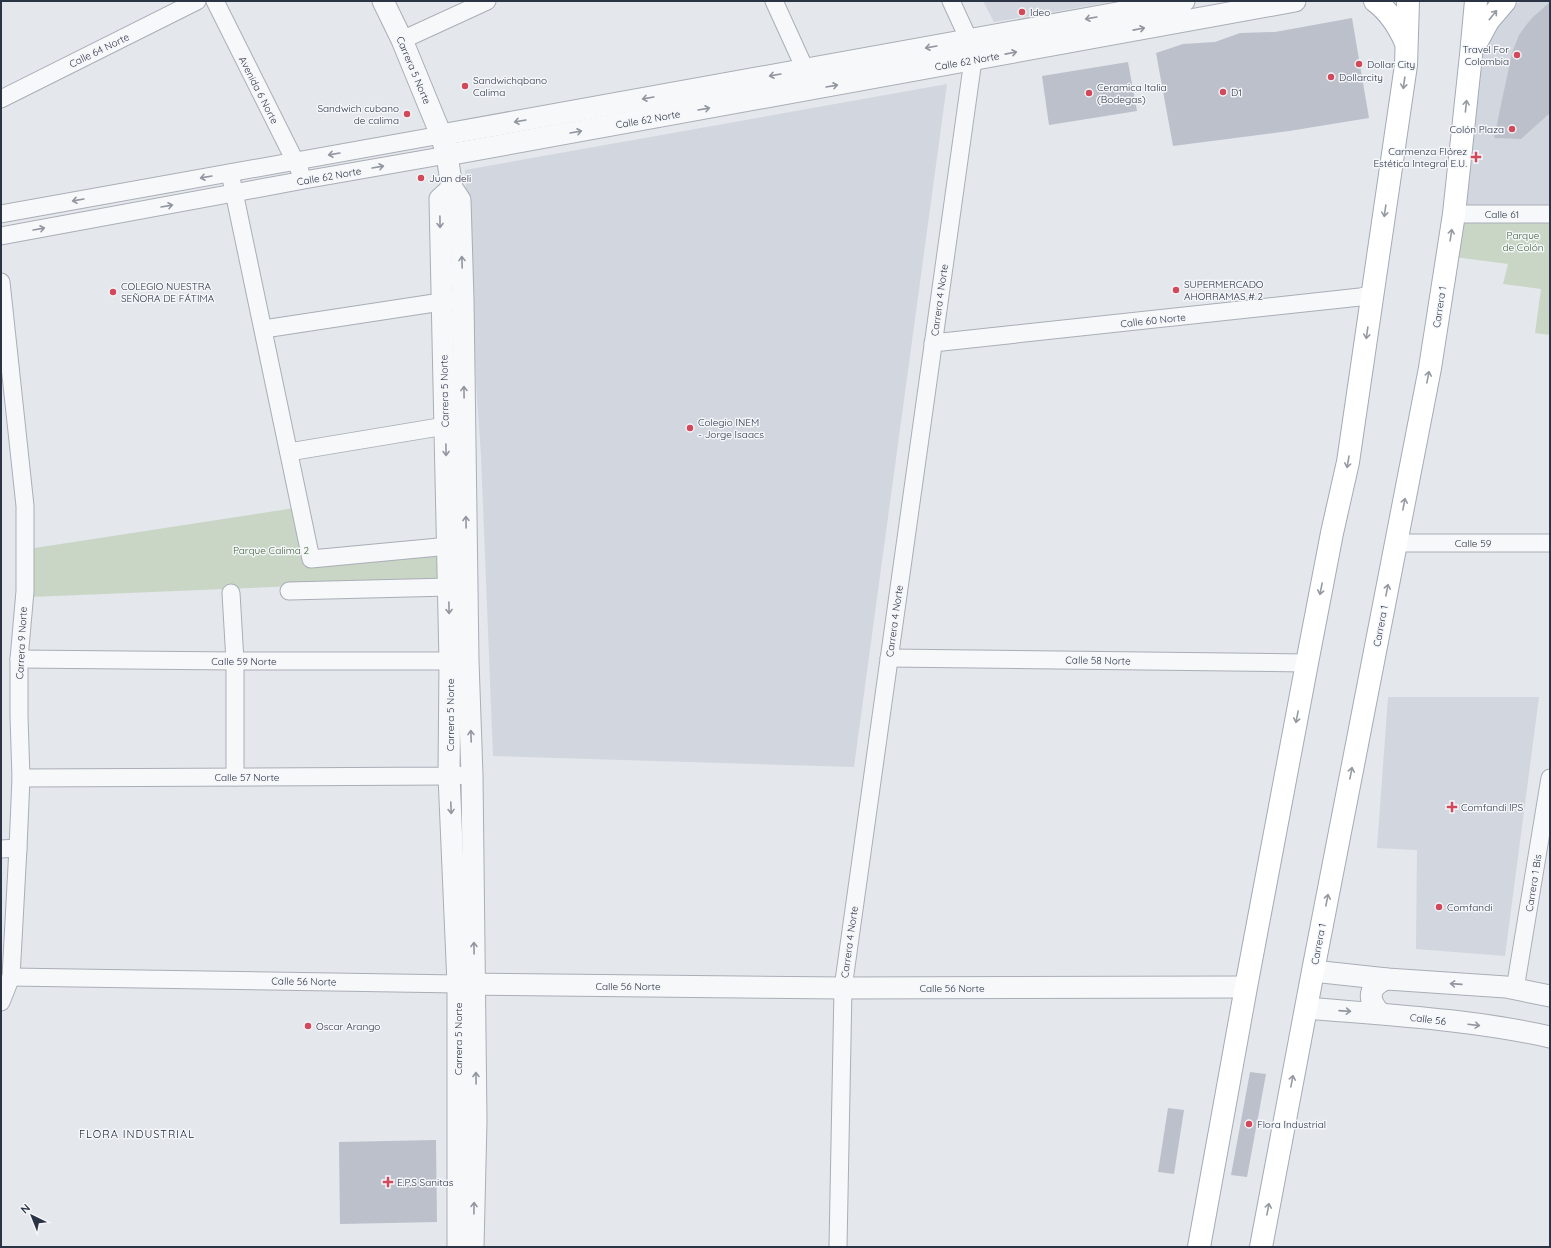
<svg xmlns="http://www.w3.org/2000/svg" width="1551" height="1248" font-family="Quicksand,sans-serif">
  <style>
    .built { fill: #d2d6de }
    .green { fill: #c9d6c5 }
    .building { fill: #bbc0ca }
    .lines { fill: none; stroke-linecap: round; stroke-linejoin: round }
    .minor-casing { stroke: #a9aeb7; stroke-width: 19 }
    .tertiary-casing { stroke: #a9aeb7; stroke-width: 23 }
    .primary-casing { stroke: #a3abb8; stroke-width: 24 }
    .minor { stroke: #f7f8fa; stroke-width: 17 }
    .tertiary { stroke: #f7f8fa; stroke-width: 21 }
    .primary { stroke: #fff; stroke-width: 22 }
    .oneway { stroke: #959aa2 }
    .oneway2 { stroke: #9196a0 }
    .poi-dot { fill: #d1495b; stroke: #f4f6f9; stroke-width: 1.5 }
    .labels { text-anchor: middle; stroke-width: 3; stroke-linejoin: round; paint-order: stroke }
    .poi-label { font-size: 10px; fill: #2b3445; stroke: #f4f6f9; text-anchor: start }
    .street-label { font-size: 10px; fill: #2b3445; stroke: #f4f6f9 }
    .park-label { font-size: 10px; fill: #3f6138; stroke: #f4f6f9 }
    .neighbourhood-label { font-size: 11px; letter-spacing: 1px; fill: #1d2536; stroke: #f4f6f9 }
  </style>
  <rect width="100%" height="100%" fill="#e4e7ec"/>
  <!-- built -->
  <g class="built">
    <polygon points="983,1 1117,1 994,22"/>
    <polygon points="1521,1 1550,1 1550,207 1466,206 1483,55 1486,43 1508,11"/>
    <polygon points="947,84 854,767 493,756 481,455 477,400 465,170"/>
    <polygon points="1388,697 1539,697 1505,956 1416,949 1417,850 1377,848"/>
  </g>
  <!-- green -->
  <g class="green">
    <polygon points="1454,214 1550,214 1550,335 1535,333 1541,289 1503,284 1508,264 1447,256"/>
    <polygon points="301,507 312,559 438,547 440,580 30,597 28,549"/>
  </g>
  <!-- building -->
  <g class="building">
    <polygon points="1550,2 1550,113 1521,139 1494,138 1512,53 1519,35 1527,24 1533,17"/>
    <polygon points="1352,18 1369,118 1289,131 1173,146 1156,53 1183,44 1215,42 1240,33 1275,32"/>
    <polygon points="1128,62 1137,111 1049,125 1042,76"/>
    <polygon points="1250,1072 1266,1074 1247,1177 1231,1175"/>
    <polygon points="1168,1108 1184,1110 1174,1174 1158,1172"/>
    <polygon points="436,1140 437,1222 340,1224 339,1142"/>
  </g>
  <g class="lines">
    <defs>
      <g id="minor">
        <polyline points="215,1 300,171"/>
        <polyline points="774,1 805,69"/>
        <polyline points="402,40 487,1"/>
        <polyline points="1,99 197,1"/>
        <polyline points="230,173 311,559 460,545"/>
        <polyline points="1,214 441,135"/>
        <polyline points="1454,214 1550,214"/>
        <polyline points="1,236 304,180 447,155"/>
        <polyline points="1,282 25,506 25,591 19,659 19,716 21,778 18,848 11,977 1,1002"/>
        <polyline points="264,329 454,300"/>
        <polyline points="933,343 1360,297 1372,295"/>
        <polyline points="289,452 445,426 457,426"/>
        <polyline points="1396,543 1550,543"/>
        <polyline points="289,591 449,587"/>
        <polyline points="231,593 235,661 235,777"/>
        <polyline points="889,658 1307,663"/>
        <polyline points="19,659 235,661 463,661"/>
        <polyline points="21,778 449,776 472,775"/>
        <polyline points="1,849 18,848"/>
        <polyline points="11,977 458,984"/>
        <polyline points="1515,989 1550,778"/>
        <polyline points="838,1247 843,988 973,60 969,40 951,1"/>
      </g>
      <g id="tertiary">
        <polyline points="383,1 402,40 441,135 447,155 452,188 460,200 463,299 468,661 472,775 476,1121 473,1247"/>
        <polyline points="441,135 1184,1"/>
        <polyline points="447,155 1295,1"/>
        <polyline points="452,188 440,199 450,662 449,776 458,984 458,1247"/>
        <polyline points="1313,971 1387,979 1506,987 1550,996"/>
        <polyline points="460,984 843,988 1246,987"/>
        <path d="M 1306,1008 C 1387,1015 1470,1019 1550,1037"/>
        <path d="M 1380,1013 C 1367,1000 1368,986 1387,979"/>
      </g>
      <g id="primary">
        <path d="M 1375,1 C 1390,12 1399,27 1406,43"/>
        <polyline points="1475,45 1488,21 1505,1"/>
        <polyline points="1199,1247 1246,987 1307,663 1332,533 1348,462 1406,65 1408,1"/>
        <polyline points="1261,1247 1313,971 1430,368 1454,214 1471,55 1476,1"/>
      </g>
    </defs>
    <!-- minor casing -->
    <use href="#minor" class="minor-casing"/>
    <!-- tertiary casing -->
    <use href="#tertiary" class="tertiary-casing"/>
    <!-- primary casing -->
    <use href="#primary" class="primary-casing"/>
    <!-- minor -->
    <use href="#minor" class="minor"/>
    <!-- tertiary -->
    <use href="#tertiary" class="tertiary"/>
    <!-- primary -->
    <use href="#primary" class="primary"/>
  </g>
  <!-- one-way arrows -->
  <defs><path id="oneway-shaft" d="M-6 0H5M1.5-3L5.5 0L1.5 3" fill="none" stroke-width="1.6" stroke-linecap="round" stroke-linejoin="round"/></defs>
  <g class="oneway">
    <use href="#oneway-shaft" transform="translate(1493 15) rotate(-51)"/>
    <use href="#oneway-shaft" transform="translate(1404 83) rotate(98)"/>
    <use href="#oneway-shaft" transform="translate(1466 106) rotate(-84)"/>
    <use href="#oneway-shaft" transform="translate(1385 211) rotate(98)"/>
    <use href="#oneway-shaft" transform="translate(1451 235) rotate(-81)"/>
    <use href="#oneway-shaft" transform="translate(1367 333) rotate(98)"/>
    <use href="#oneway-shaft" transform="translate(1428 377) rotate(-79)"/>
    <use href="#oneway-shaft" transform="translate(1348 462) rotate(100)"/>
    <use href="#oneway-shaft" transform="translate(1404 504) rotate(-79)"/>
    <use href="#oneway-shaft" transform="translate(1321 589) rotate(101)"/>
    <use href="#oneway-shaft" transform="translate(1387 590) rotate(-79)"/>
    <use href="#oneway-shaft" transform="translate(1297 717) rotate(101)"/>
    <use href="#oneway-shaft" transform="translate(1351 773) rotate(-79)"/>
    <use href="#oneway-shaft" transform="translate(1327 900) rotate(-79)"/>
    <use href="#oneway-shaft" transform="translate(1292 1081) rotate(-79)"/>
    <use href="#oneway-shaft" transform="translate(1268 1209) rotate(-79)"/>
  </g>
  <g class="oneway2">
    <use href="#oneway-shaft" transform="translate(1091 18) rotate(170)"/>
    <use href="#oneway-shaft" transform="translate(1139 29) rotate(-11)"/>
    <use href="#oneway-shaft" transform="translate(931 47) rotate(170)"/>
    <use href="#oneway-shaft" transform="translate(1011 53) rotate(-11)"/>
    <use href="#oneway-shaft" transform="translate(775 75) rotate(170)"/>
    <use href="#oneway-shaft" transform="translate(832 86) rotate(-10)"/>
    <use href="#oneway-shaft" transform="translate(648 98) rotate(170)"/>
    <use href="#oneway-shaft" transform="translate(704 109) rotate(-10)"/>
    <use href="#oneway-shaft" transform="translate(520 121) rotate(170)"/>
    <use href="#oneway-shaft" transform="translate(576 132) rotate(-10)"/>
    <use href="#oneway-shaft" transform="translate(334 154) rotate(170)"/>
    <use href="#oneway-shaft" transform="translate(378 167) rotate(-10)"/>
    <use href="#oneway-shaft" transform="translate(206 177) rotate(170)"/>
    <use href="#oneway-shaft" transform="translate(78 200) rotate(170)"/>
    <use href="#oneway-shaft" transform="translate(167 206) rotate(-10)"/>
    <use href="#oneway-shaft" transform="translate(440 222) rotate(89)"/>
    <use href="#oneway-shaft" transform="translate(39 229) rotate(-10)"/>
    <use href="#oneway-shaft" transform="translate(462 262) rotate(-92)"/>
    <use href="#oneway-shaft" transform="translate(464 392) rotate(-91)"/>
    <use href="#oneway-shaft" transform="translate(446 450) rotate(89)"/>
    <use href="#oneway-shaft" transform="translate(466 522) rotate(-91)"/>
    <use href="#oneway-shaft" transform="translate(449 608) rotate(89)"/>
    <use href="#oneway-shaft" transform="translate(471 736) rotate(-92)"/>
    <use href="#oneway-shaft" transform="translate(451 808) rotate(88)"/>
    <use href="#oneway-shaft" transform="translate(474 948) rotate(-91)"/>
    <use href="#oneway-shaft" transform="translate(1456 984) rotate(-176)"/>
    <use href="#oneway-shaft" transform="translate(1345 1011) rotate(4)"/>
    <use href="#oneway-shaft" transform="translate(1474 1025) rotate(7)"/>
    <use href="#oneway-shaft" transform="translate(476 1078) rotate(-91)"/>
    <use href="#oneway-shaft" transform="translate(474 1208) rotate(-89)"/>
  </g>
  <!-- markers -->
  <g class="poi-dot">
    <circle cx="1022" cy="12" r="4"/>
    <circle cx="1517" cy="55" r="4"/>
    <circle cx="1359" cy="64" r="4"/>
    <circle cx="1331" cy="77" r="4"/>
    <circle cx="465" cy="86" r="4"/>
    <circle cx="1223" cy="92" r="4"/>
    <circle cx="1089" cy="93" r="4"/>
    <circle cx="407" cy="114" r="4"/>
    <circle cx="1512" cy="129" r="4"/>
    <path d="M1474 151h4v4h4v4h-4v4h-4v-4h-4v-4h4z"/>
    <circle cx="421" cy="178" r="4"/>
    <circle cx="1176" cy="290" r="4"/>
    <circle cx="113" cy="292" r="4"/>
    <circle cx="690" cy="428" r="4"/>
    <path d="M1450 801h4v4h4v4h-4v4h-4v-4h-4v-4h4z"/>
    <circle cx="1439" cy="907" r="4"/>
    <circle cx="308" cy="1026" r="4"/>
    <circle cx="1249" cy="1124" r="4"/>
    <path d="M386 1176h4v4h4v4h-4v4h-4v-4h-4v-4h4z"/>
  </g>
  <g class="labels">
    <!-- poi labels -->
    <g class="poi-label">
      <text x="1030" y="16">Ideo</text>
      <text x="1509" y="53" text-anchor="end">Travel For<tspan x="1509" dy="12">Colombia</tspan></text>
      <text x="1367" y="68">Dollar City</text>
      <text x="1339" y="81">Dollarcity</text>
      <text x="473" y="84">Sandwichqbano<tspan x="473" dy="12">Calima</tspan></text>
      <text x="1097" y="91">Ceramica Italia<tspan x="1097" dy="12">(Bodegas)</tspan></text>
      <text x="1231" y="96">D1</text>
      <text x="399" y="112" text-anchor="end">Sandwich cubano<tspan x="399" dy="12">de calima</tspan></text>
      <text x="1504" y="133" text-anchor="end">Colón Plaza</text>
      <text x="1467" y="155" text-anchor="end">Carmenza Flórez<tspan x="1467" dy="12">Estética Integral E.U.</tspan></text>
      <text x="429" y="182">Juan deli</text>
      <text x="1184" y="288">SUPERMERCADO<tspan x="1184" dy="12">AHORRAMAS # 2</tspan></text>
      <text x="121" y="290">COLEGIO NUESTRA<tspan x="121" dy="12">SEÑORA DE FÁTIMA</tspan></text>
      <text x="698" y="426">Colegio INEM<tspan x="698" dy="12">- Jorge Isaacs</tspan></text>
      <text x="1461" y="811">Comfandi IPS</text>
      <text x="1447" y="911">Comfandi</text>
      <text x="316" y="1030">Oscar Arango</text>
      <text x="1257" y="1128">Flora Industrial</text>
      <text x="397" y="1186">E.P.S Sanitas</text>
    </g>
    <!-- street labels -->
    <g class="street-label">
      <text transform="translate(99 50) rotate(-26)" y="4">Calle 64 Norte</text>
      <text transform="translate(967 61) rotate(-10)" y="4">Calle 62 Norte</text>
      <text transform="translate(414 70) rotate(67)" y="4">Carrera 5 Norte</text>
      <text transform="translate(259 90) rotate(63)" y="4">Avenida 6 Norte</text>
      <text transform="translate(648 119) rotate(-10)" y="4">Calle 62 Norte</text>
      <text transform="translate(329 176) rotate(-10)" y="4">Calle 62 Norte</text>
      <text x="1502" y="218">Calle 61</text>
      <text transform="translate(939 300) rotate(-82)" y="4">Carrera 4 Norte</text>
      <text transform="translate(1439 307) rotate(-81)" y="4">Carrera 1</text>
      <text transform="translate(1153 320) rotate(-6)" y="4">Calle 60 Norte</text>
      <text transform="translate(444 391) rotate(-91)" y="4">Carrera 5 Norte</text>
      <text x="1473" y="547">Calle 59</text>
      <text transform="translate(894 621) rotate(-82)" y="4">Carrera 4 Norte</text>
      <text transform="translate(1380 626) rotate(-79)" y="4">Carrera 1</text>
      <text transform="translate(21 643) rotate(-87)" y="4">Carrera 9 Norte</text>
      <text transform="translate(1098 660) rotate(1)" y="4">Calle 58 Norte</text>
      <text x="244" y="665">Calle 59 Norte</text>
      <text transform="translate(450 715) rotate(-90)" y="4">Carrera 5 Norte</text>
      <text x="247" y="781">Calle 57 Norte</text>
      <text transform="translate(1533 883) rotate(-81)" y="4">Carrera 1 Bis</text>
      <text transform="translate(849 942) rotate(-82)" y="4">Carrera 4 Norte</text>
      <text transform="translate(1318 944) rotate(-79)" y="4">Carrera 1</text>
      <text transform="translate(304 981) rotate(1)" y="4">Calle 56 Norte</text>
      <text x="628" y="990">Calle 56 Norte</text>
      <text x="952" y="992">Calle 56 Norte</text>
      <text transform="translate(1428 1019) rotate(7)" y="4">Calle 56</text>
      <text transform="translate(458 1039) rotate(-90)" y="4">Carrera 5 Norte</text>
    </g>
    <!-- park labels -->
    <g class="park-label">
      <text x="1523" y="239">Parque<tspan x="1523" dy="12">de Colón</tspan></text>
      <text x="271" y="554">Parque Calima 2</text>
    </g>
    <!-- neighbourhood labels -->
    <g class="neighbourhood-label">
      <text x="137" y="1138">FLORA INDUSTRIAL</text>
    </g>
  </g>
  <!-- border -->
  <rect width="1551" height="1248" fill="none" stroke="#2b3445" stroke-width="4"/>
  <!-- north arrow -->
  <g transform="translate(32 1216) rotate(317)" stroke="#f4f6f9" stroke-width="3" paint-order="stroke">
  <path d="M0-3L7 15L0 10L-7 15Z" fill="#2b3445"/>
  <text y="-6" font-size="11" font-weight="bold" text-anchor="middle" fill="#2b3445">N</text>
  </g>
</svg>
